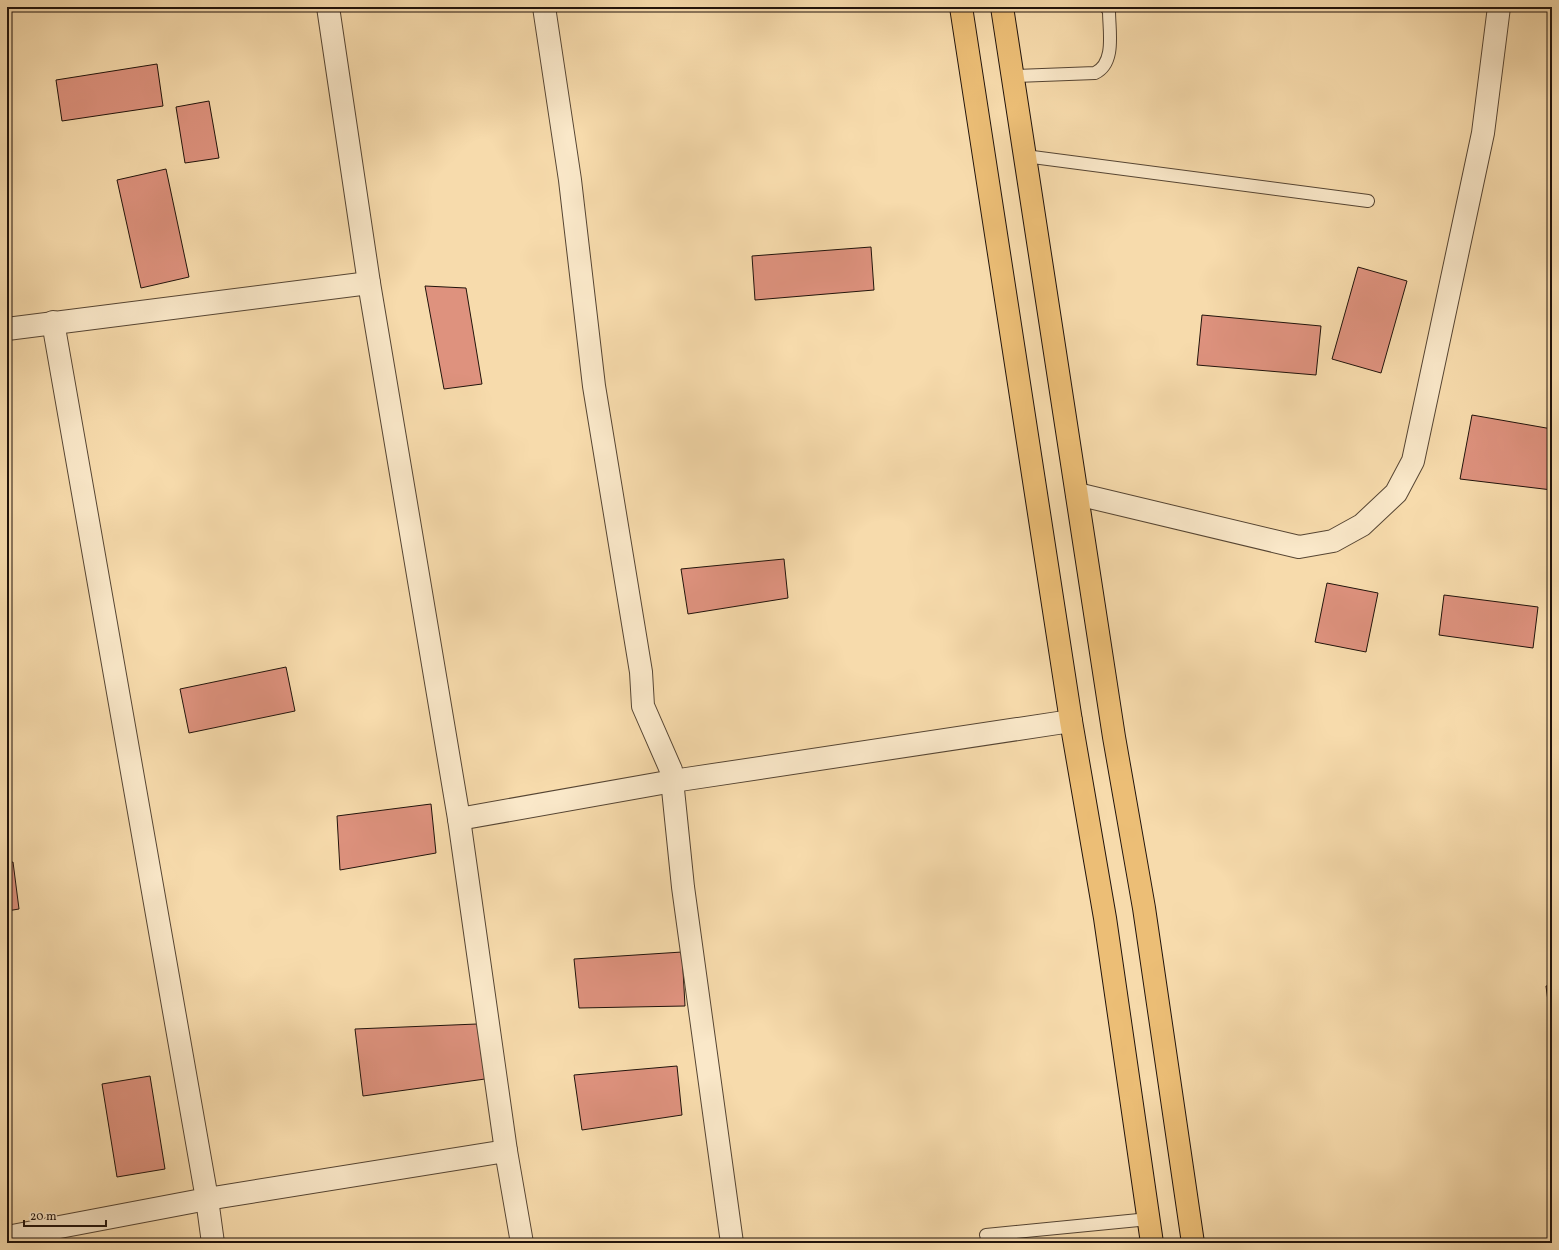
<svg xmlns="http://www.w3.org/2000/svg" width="1559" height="1250" font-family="Vollkorn,serif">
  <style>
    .building { fill: #de927e; stroke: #21130b }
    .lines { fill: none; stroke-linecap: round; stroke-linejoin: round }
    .lane-casing { stroke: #564533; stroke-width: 14 }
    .street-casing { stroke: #564533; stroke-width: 24 }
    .highway-casing { stroke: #21130b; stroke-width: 24 }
    .lane { stroke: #fae8c9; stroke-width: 12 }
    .street { stroke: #fae8c9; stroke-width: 22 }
    .highway { stroke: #ecbe76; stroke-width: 22 }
  </style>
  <rect width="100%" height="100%" fill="#f7dbac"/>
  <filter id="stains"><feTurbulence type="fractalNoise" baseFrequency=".005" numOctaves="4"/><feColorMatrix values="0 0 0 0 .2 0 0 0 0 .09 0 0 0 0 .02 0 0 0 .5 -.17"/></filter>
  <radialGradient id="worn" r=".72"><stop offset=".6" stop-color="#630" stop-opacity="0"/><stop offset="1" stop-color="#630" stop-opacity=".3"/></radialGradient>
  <!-- building -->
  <g class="building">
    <polygon points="157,64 163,106 62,121 56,80"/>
    <polygon points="209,101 219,158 185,163 176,107"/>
    <polygon points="166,169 189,277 141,288 117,180"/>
    <polygon points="871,247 874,290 755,300 752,256"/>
    <polygon points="1358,267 1407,281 1381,373 1332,359"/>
    <polygon points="425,286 466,288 482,384 444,389"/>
    <polygon points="1202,315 1321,326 1316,375 1197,365"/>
    <polygon points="1472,415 1552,429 1552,490 1460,479"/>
    <polygon points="784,559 788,598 688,614 681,569"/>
    <polygon points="1327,583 1378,593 1366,652 1315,642"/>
    <polygon points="1444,595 1538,607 1533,648 1439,635"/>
    <polygon points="286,667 295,711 189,733 180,689"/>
    <polygon points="431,804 436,853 340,870 337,816"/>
    <polygon points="13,862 19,909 7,911 7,863"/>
    <polygon points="682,952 685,1006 579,1008 574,959"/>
    <polygon points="1552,985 1552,1017 1550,1017 1546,986"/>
    <polygon points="477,1024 485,1079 363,1096 355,1029"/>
    <polygon points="677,1066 682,1115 582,1130 574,1075"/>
    <polygon points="150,1076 165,1169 117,1177 102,1084"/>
  </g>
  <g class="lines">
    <defs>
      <g id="lane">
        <path d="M 1013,76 L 1095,73 C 1116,63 1109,31 1109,11 L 1106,7"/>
        <polyline points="1025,156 1368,201"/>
        <polyline points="986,1235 1149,1219"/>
      </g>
      <g id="street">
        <polyline points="328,7 369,283 459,819 506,1151 522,1243"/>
        <polyline points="544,7 570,180 594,386 641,672 643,706 671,770 683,887 732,1243"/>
        <polyline points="53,322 207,1199 213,1243"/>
        <polyline points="7,329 369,283"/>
        <polyline points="1077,494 1299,547 1333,541 1362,525 1396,493 1413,461 1483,133 1499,7"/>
        <polyline points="459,819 673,781 1071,721"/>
        <polyline points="7,1237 207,1199 506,1151"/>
      </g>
      <g id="highway">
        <polyline points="961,7 1071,721 1105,918 1152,1243"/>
        <polyline points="1002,7 1114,737 1144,908 1193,1243"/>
      </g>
    </defs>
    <!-- lane casing -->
    <use href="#lane" class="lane-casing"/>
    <!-- street casing -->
    <use href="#street" class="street-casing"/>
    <!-- highway casing -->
    <use href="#highway" class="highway-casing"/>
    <!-- lane -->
    <use href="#lane" class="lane"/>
    <!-- street -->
    <use href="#street" class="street"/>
    <!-- highway -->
    <use href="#highway" class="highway"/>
  </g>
  <!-- margin -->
  <rect width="1559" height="1250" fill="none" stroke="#f7dbac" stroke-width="24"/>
  <rect x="8" y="8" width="1543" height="1234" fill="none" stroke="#21130b" stroke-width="2"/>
  <rect x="12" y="12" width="1535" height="1226" fill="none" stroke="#21130b"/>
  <!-- scale -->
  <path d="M24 1220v6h82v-6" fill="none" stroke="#21130b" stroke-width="2"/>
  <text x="30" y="1220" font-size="12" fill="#21130b" stroke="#fae8c9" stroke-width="3" paint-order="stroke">20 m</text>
  <rect width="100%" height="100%" filter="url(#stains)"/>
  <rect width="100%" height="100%" fill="url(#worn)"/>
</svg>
